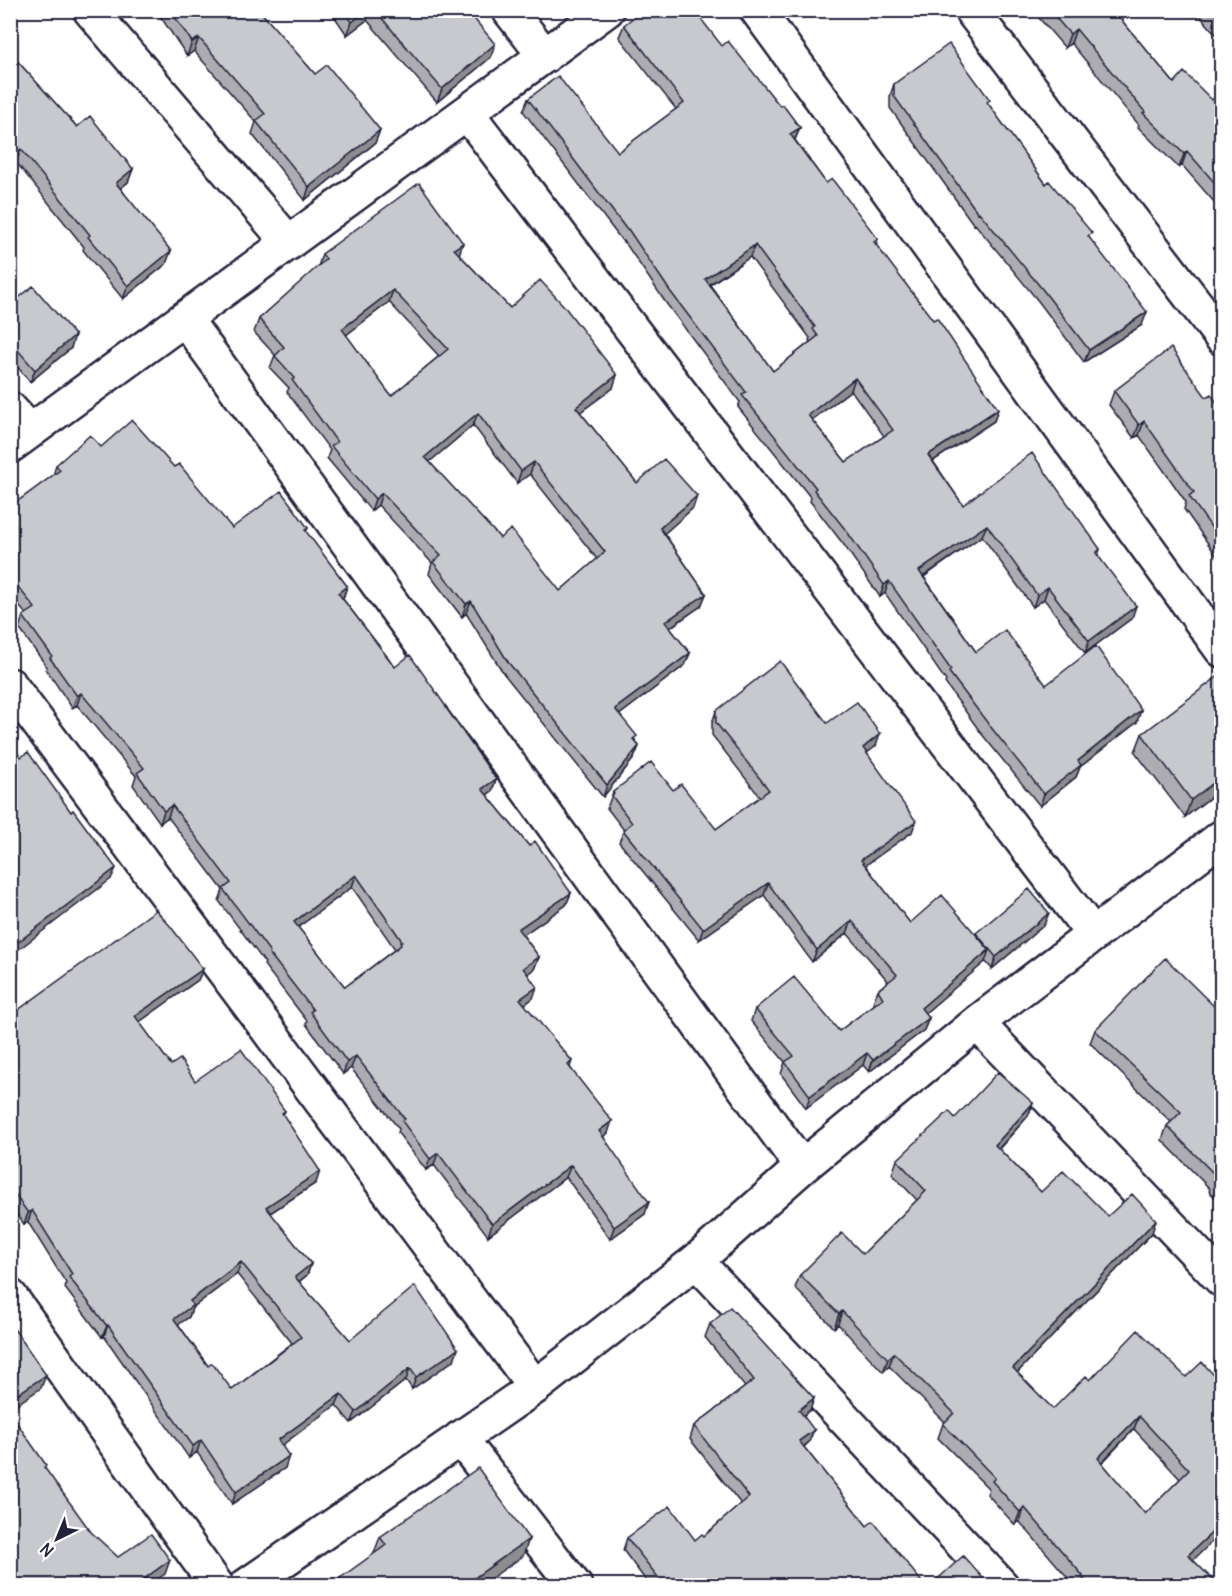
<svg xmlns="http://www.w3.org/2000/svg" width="1232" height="1596" font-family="Delius,sans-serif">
  <rect width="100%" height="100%" fill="#fff"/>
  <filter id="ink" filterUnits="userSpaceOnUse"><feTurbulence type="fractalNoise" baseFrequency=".0167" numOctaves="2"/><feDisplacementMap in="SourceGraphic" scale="12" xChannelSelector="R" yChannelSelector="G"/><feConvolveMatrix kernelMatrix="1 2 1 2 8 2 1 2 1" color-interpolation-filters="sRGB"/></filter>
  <g filter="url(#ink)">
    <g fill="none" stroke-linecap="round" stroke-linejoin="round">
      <defs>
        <path id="minor" d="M90,10l199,233
          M509,10l36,46
          M757,10l465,640
          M971,10l251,328
          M467,113l626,821
          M185,319l617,848
          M10,409l20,22
          M10,446l597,-436
          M10,685l525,702
          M977,1023l245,257
          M696,1261l306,325
          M10,1296l207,290
          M460,1438l115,148
          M246,1586l289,-199 161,-126 106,-94 175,-144 245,-186"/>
      </defs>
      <use href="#minor" stroke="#22223b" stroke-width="38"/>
      <use href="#minor" stroke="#fff" stroke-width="33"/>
    </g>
    <path fill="#acacb2" stroke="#22223b" stroke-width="1.5" fill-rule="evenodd" d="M156,10h112l-5,5 52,59 65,56 -5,13 -70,57 -53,-66 4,-12 -62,-71 -7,5z
      M330,10h137l24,47 -54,45 -70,-82 -20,15z
      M1032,10h81l61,73 38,17 9,-8v118l-39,-45 -3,3 -41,-41 1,-2 -68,-82 -6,5z
      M1202,10h19v30l-21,-24z
      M624,25l98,21 58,60 20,22 -5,12 31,43 52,56 -2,6 122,164 -4,12 -61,40 30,44 137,44 -2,7 34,62 -47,35 -41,-54 -11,8 -51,-71 -58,41 52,75 70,33 91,37 -57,45 -4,10 -36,29 -59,-73 -36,-50 1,-2 -61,-88 -5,4 -36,-52 -34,-44 1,-3 -73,-91 2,-5 -74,-99 -42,-62 -1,1 -100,-131 5,-12 90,53 58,-43 -57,-72zM750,257l60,81 -1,2 1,2 -37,29 -63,-86zM851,390l33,46 -38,26 -34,-42z
      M10,53l67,74 56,42 -5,13 -7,6 45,76 -43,35 -40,-49 1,-3 -68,-85 -6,5z
      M894,84l95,21 57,79 44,55 52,86 -58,37 -45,-60 -64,-78 -1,1 -84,-117v-12z
      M322,254h137l51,54 103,80 -33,24 57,71 56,25 -29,25 42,61 -5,12 -31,22 20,25 -5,12 -66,50 20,31 -5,12 -31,39 -99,-123 -38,-61 -4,4 -33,-43 3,-11 -54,-58 -7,6 -44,-53 3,-8 -43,-58 2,-4 -19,-20 5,-13 -21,-23 5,-13 59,-52zM389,302l50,54 -48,40 -45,-61zM473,425l44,58 13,-9 67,85 -37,32 -60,-53 -71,-76z
      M10,305l61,43 -41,34 -20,-24z
      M1114,391l92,6 15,12v153l-37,-53 2,-7 -47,-67 -5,3 -25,-33z
      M101,447l73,20 58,61h76l-2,4 41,54 -4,13 52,68 52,41 -1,1 50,70 -4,12 -5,4 42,51 42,47 -5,12 -43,30 16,22 -5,12 -6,4 5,25 -9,7 48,56 -2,6 38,66 -5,3 42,78 -35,25 -44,-62 -78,59 -54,-71 -8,5 -28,-37 1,-4 -48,-61 -8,6 -37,-50 1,-3 -43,-56 1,-2 -46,-62 4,-11 -55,-73 -8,6 -27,-38 3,-9 -59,-71 -5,3 -26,-39 1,-2 -28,-39 4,-12 3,-2 -16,-19v-88l43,-31 3,-11zM352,887l43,62 -50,38 -47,-60z
      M716,711l111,12 49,23 -9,7 45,79 -47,33 45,58 66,11v-1l68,-8 -52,44 -7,-8 -60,52 4,5 -5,12 -55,42 -6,-7 -57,43 -25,-34 4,-12 -34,-41 4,-12 84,22 36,-27 -2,-2 5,-12 10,-9 -41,-48 -35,29 -48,-67 -65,45 -80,-98 5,-12 -17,-22 6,-16 60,-2 43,39 44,-32 -48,-62v-12z
      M1142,734l79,55 -36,28 -50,-65z
      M203,969l-5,11 -59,42 32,43 24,16 90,30 -2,4 33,68 -46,30 41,51 -4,11 -8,7 51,58 104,20 -42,29 -6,-9 -55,43 -15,-18 -54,40 3,23 -53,36 -35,-52 -8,6 -85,-122 -2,1 -37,-49 1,-5 -38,-61 -4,2 -14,-18v-190zM237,1274l55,69 -60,47 -24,-24 -30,-42 11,-7 3,-9z
      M1221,1013v191l-12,-13 1,-2 -48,-49 5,-14 4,-4 -81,-79 5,-13z
      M1033,1103l-5,13 -29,33 42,43 111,41 -135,140 36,36 37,-29 96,-3 7,183 25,26h-143l-56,-65 -4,4 -28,-31 2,-5 -51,-51 5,-14 2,-2 -56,-56 -6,6 -45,-48 -4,4 -39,-40 5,-13 63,-21 54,-54 -25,-26 5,-14 58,-42zM1134,1429l46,50 -35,35 -43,-51z
      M710,1324l104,74 -4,12 -7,6 6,26 -5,5 63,79 58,60h-275l-27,-36 4,-12 68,2 9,-4 37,-32 -51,-65 4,-13 51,-39 -40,-50z
      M380,1537l143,19 -149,-3z"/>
    <path fill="#8c8c91" stroke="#22223b" stroke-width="1.5" d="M259,10h9l-14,13z
      M367,10h4l-4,10 -20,15 5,-13z
      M1076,29l-5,14 -6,5 5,-14z
      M199,38l-5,13 -7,5 5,-14z
      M495,44l-4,13 -54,45 5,-13z
      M800,128l-5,11 -9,7 4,-12z
      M380,130l-5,13 -70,57 4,-13z
      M21,149l-5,13 -6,5 5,-13z
      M1187,151l-5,14 -3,3 5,-14z
      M133,169l-5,13 -17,14 5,-13z
      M463,243l-4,12 -5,-6z
      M755,245l-5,12 -49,33 4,-11z
      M171,251l-5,13 -43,35 5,-13z
      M393,290l-4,12 -52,40 5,-13z
      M1147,312l-5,13 -58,37 5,-12z
      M75,335l-4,13 -41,34 5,-12z
      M617,375l-4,13 -42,31 5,-12z
      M855,378l-4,12 -47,36 4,-11z
      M998,409l-4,12 -70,46 4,-12z
      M478,413l-5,12 -53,45 5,-13z
      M1144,421l-5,14 -5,3 5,-13z
      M534,462l-4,12 -13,9 4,-12z
      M382,493l-4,12 -7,6 4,-12z
      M697,496l-4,12 -37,33 4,-13z
      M987,525l-5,11 -67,46 4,-11z
      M889,581l-4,12 -5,4 4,-12z
      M347,586l-4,12 -9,7 4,-12z
      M1048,587l-4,12 -11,8 4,-12z
      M706,594l-5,12 -41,28 5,-12z
      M471,601l-5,12 -4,4 4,-13z
      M1136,606l-4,12 -47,35 4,-12z
      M690,653l-5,12 -75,57 5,-13z
      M81,693l-4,12 -5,3 5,-12z
      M1141,710l-4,12 -57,45 -4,10 -36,29 4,-12 34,-33z
      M880,734l-4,12 -18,13 5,-11z
      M639,746l-5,12 -31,39 4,-12z
      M1221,777v12l-36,28 6,-17z
      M496,779l-4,12 -14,10 4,-12z
      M172,805l-4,12 -8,6 4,-12z
      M916,821l-4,11 -56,40 5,-12z
      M116,868l-5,11 -101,77v-8z
      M356,875l-4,12 -63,47 5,-12z
      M768,883l-4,12 -65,45 4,-11z
      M571,893l-5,12 -52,36 4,-12z
      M1049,913l-5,12 -52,44 4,-12z
      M852,921l-5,12 -35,29 5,-12z
      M989,950l-4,12 -68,58 4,-12z
      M539,957l-5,12 -15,11 4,-12z
      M203,969l-5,11 -67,48 4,-12z
      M537,987l-4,11 -17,13 4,-12z
      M929,1018l-5,12 -55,42 4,-12z
      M867,1053l-4,12 -57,43 4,-12z
      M356,1056l-5,12 -8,6 4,-12z
      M1033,1103l-5,13 -38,42 5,-13z
      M612,1121l-4,12 -13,10 4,-12z
      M438,1153l-4,12 -8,5 4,-11z
      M571,1165l-5,12 -78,59 4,-12z
      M320,1171l-4,12 -55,36 5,-12z
      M649,1202l-4,12 -35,25 4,-12z
      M32,1210l-4,12 -4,2 4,-11z
      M1156,1220l-4,13 -144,149 5,-14z
      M241,1262l-4,12 -45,34 -3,9 -19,13 4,-11 16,-18z
      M311,1264l-4,11 -16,13 4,-11z
      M842,1311l-4,13 -4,4 5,-14z
      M108,1325l-4,11 -2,1 5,-11z
      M458,1349l-4,11 -42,29 4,-12z
      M894,1353l-5,13 -6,6 5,-13z
      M410,1368l-4,12 -55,43 5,-11z
      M46,1375l-5,13 -31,21v-10z
      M341,1394l-5,11 -62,46 4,-11z
      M814,1398l-4,12 -16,13 5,-13z
      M1139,1416l-5,13 -41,42 5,-13z
      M814,1430l-5,12 -14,12 4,-13z
      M201,1440l-4,12 -8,6 4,-12z
      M289,1456l-4,12 -53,36 4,-12z
      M1024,1507l-5,14 -4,4 5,-13z
      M1221,1524v9l-37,36 4,-14z
      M529,1539l-6,17 -43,30h-17z
      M170,1560l-5,14 -17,12h-14z"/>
    <path fill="#c8c8cf" stroke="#22223b" stroke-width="1.5" fill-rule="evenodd" d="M170,10h89l56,64 12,-9 53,65 -71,57 -53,-66 9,-7 -66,-76 -7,4z
      M344,10h23l-15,12z
      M375,10h92l28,34 -53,45z
      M642,10h52l28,36 6,-5 52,65 3,-1 17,23 -10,6 36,49 6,-4 46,60 -4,3 59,78 4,-2 61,91 -70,46 35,50 69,-52 68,96 -4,4 40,53 -47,35 -41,-54 -11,8 -50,-70 -68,46 57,81 29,-22 41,55 50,-39 45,64 -63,51 3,4 -37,29 -58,-73 -37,-49 2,-2 -62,-89 -5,4 -36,-52 -34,-43 2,-2 -74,-93 4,-3 -76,-101 -42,-62 -1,1 -99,-131 30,-23 60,76 66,-49 -60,-78zM755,245l60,82 -2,2 5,7 -45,35 -68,-92zM855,378l38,52 -47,32 -38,-47z
      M1049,10h64l61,73 10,-11 28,28 9,-8v98l-34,-39 -3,3 -41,-41 2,-1 -69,-83 -6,5z
      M1212,10h9v11z
      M949,44l41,56 -3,2 59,82 3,-3 43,52 -4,3 59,76 -58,38 -46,-60 -64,-78 -1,1 -84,-117v-12z
      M10,53l67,74 13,-11 43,53 -17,14 55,68 -43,35 -40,-49 2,-2 -69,-86 -6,5 -2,-2 -3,2z
      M419,183l44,60 -9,6 56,59 30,-28 24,26 53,69 -41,32 61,76 27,-24 33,37 -37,32 46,66 -41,28 25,31 -75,56 22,27 -4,3 6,7 -32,39 -99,-123 -37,-61 -5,3 -33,-42 8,-6 -59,-63 -7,6 -44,-53 6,-4 -45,-62 3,-2 -20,-22 9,-9 -25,-28 67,-60 -4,-5zM393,290l55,59 -57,47 -49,-67zM478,413l43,58 13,-9 71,90 -45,39 -49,-62 -11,9 -75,-81z
      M33,286l42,49 -40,35 -25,-29v-36z
      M1171,348l35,49 5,-3 10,15v132l-32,-45 5,-4 -50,-71 -5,4 -25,-34z
      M132,420l42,47 5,-3 53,64 49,-37 27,37 -3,2 42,56 -9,7 57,74 15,-12 37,53h-1l50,71 -14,10 47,57 6,-5 36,52 -53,36 21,28 -16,11 14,19 -17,12 52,62 -4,4 44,56 -13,10 50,71 -35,25 -43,-62 -79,59 -54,-71 -8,6 -28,-38 3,-2 -49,-63 -9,6 -37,-50 3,-2 -44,-57 1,-1 -47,-63 8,-6 -59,-78 -8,6 -27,-38 7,-5 -63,-75 -4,3 -27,-38 2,-2 -29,-40 12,-8 -25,-31v-70l50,-37 -4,-5 34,-30 11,12zM356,875l46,66 -2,2 1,2 -56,42 -51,-65z
      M780,661l47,62 30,-21 23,32 -17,14 53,73 -55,39 49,63 32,-28 47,55 -68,58 8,10 -56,42 -6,-7 -57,43 -25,-34 9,-6 -39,-47 39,-32 45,54 44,-33 -5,-8 19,-15 -45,-54 -35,29 -49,-67 -65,46 -80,-99 9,-7 -20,-27 2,-2 -1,-2 38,-30 22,28 8,-6 35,45 53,-39 -53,-67v-12z
      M1220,675l1,2v100l-30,23 -49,-66z
      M10,744l11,13 7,-5 43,60 2,-2 43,58 -106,80z
      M1029,889l20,24 -53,44 -20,-24z
      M156,910l15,17 32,42 -68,47 36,49 9,-6 15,22 46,-32 44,62 -3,2 38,58 -54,36 45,57 -16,13 55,63 65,-54 43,63 -42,28 -6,-9 -54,44 -15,-18 -63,46 11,16 -53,36 -35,-52 -8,6 -85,-121 -1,1 -38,-49 3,-3 -40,-64 -4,3 -18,-25v-172zM241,1262l60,75 -69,53 -20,-27 -4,3 -34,-47 19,-14 -3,-4z
      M1165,958l56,55v172l-7,-7 2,-2 -49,-50 14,-14 -86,-82z
      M998,1072l35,31 -38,42 46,47 22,-21 45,45 24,-22 24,26 -143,148 40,41 33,-33 4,4 48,-50 48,47 16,-15 19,21v141l-33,31 31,31h-129l-8,-9 1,-1 -59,-69 -4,5 -28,-31 3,-3 -52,-54 11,-11 -60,-60 -6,6 -46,-48 -3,3 -39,-39 42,-42 21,21 63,-63 -29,-31 52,-49 6,7zM1139,1416l50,54 -44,44 -47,-56z
      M730,1307l84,91 -15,12 15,20 -15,11 68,85 6,-5 52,65h-260l-38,-48 43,-32 25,34 7,-6 2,2 45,-39 -55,-71 60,-46 -44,-56z
      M15,1330l31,45 -36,24v-66z
      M10,1413l36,52 -2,2 47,65 27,25 33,-23 19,26 -36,26h-124z
      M478,1468l51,71 -66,47h-134l57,-41 -6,-8z
      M963,1556l27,30h-60z"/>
  </g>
  <rect width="1232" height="1596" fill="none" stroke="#fff" stroke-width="36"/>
  <rect x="18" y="18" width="1196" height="1560" fill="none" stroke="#22223b" stroke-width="2" filter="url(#ink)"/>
  <g transform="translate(57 1539) rotate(223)" stroke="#ffffff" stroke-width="4.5" paint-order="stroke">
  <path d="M0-4.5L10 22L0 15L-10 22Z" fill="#22223b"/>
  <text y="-9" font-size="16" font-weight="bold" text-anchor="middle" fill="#22223b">N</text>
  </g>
</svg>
